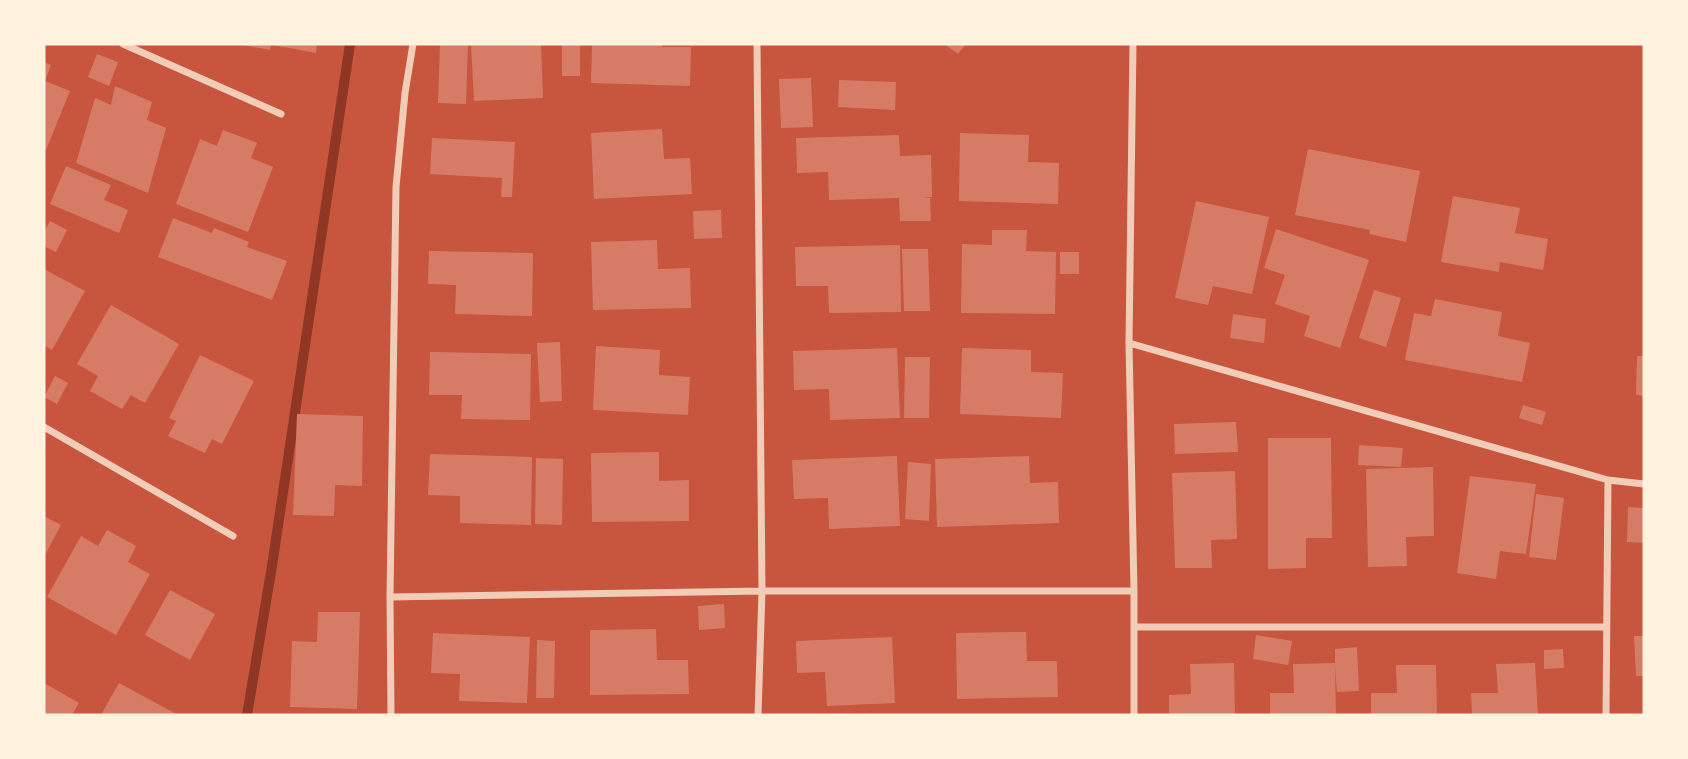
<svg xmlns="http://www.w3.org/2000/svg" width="1688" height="759" font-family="'Golos Text',sans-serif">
  <rect width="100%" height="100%" fill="#c8553d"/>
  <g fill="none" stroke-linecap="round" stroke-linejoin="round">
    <path stroke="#8f3625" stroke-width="10" d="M247,715l25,-149 78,-522"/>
  </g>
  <path fill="#d67c66" d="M243,44h28l-1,6 -27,-5z
    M273,44h44l-1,9 -43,-8z
    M440,44h28l-2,60 -28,-1z
    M471,44h70l2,54 -69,3z
    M562,44h18v32h-18z
    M592,44h70v3h29l-1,39 -99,-3z
    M944,44h22l-8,10z
    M97,54l21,8 -9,24 -21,-9z
    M44,62l7,3 -6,16 25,10 -24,59h-2z
    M811,78l2,49 -32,1 -2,-49z
    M839,80l57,2 -1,28 -57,-3z
    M115,86l37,16 -5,18 19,8 -18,65 -72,-30 19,-65 16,7z
    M662,129l2,30 26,-1 2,36 -98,5 -3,-66z
    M223,130l34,13 -6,15 22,9 -25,65 -72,-28 24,-65 17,7z
    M960,133l69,2 -1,27 31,1 -1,41 -99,-3z
    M899,135l1,21 31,-1 1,42h-9l7,1 1,23h-31l-1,-23 -70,2 -1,-28 -31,1 -1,-35z
    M432,138l83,4 -3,55h-11l1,-19 -72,-4z
    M1308,149l112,22 -14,71 -37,-8 1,-4 -75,-15z
    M66,166l45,19 -7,15 24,10 -9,23 -69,-29z
    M1453,196l67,12 -5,25 33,6 -5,31 -43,-8 -1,10 -58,-10z
    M1196,201l73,16 -17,77 -39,-8 -5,19 -33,-7z
    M721,210l1,28 -28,1 -1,-28z
    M173,218l39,15 2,-5 35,14 -2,5 40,14 -15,39 -114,-43z
    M50,221l17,9 -11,22 -12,-6v-14z
    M1276,229l93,31 -29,88 -36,-12 6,-20 -35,-12 10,-29 -21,-7z
    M992,230h35l-1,21 30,1 -1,62 -94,-1 1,-69 30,1z
    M657,240l1,29 32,-1 1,40 -98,2 -2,-68z
    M900,245l1,67 -72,1 -1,-27h-32l-1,-39z
    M902,249h26l2,62h-26z
    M429,251l104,2 -1,63 -77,-2 1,-29 -28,-1z
    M1060,252h19v22h-19z
    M44,269l41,22 -33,59 -8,-5z
    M1374,290l27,8 -15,49 -27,-9z
    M1435,299l67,13 -4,24 32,7 -8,39 -117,-22 9,-47 17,3z
    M111,305l68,39 -34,59 -14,-8 -9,14 -32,-18 8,-15 -21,-12z
    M1233,314l33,5 -2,24 -34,-5z
    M560,342l2,59 -22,1 -3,-59z
    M596,346l64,4 -1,25 31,2 -2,38 -95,-5z
    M897,348l3,70 -70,2 -1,-31 -35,1 -1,-39z
    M962,348l69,2v22l32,1 -2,45 -101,-4z
    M430,352l101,2 -1,66 -69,-1 1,-24h-33z
    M200,355l54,26 -32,63 -10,-5 -7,14 -37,-17 8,-15 -7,-3z
    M1637,356h7v40l-8,-1z
    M905,357h25l-1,61h-25z
    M55,376l13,7 -11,21 -13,-7z
    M1523,405l23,7 -4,13 -23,-7z
    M297,414l66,2 -1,70 -27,-1 -1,31 -41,-1z
    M1236,422l2,30 -63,2 -1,-30z
    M1268,438h63l1,100h-26v30l-38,1z
    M1359,445l44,3 -2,19 -43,-2z
    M659,452v29l30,-1v41l-97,1 -1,-69z
    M430,454l102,3 -1,68 -71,-2v-27l-32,-1z
    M897,456l3,70 -71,3 -1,-31 -34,1 -2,-39z
    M1029,456l1,27 28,-1 1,41 -122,4 -2,-68z
    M536,458l27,1 -1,66 -27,-1z
    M908,462l23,2 -2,57 -24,-2z
    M1433,467l1,69 -28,1 1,29 -39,1 -2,-98z
    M1235,471l2,68 -26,1 1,28h-37l-3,-95z
    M1470,476l66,8 -10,70 -26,-3 -4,28 -39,-6z
    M1536,494l28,4 -8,62 -27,-3z
    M1628,507l16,1v35l-17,-1z
    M44,516l17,9 -17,32z
    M107,530l29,16 -8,16 22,12 -34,61 -69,-38 34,-61 17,10z
    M170,590l45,24 -25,46 -45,-25z
    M724,604l1,24 -26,2 -1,-24z
    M318,612h42l-3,97 -67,-2 2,-66 25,1z
    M656,629l1,31h31l1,34 -99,1v-65z
    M1026,632l1,29h30l1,36 -101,2 -1,-66z
    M433,633l97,4 -3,66 -68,-2 1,-27 -29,-1z
    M1256,635l36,6 -4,24 -35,-6z
    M1634,636h10v40h-8z
    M892,637l3,66 -68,3 -2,-34 -28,1 -1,-32z
    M537,640l18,1 -1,57h-18z
    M1357,647l2,44 -22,1 -2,-26 1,49h-66v-22h24l-1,-29 42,-1v-14z
    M1563,649l1,19 -20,1v-19z
    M1234,663l1,52h-66v-20l22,-1 -1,-30z
    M1535,663l3,52h-66l-1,-22h27l-2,-29z
    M1396,665h40l1,50h-66v-22h26z
    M44,683l35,20 -7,12h-28z
    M119,683l59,32h-72l-4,-2z"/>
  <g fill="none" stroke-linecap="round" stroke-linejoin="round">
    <path stroke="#f1ccb7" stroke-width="7" d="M123,44l158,70
      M757,44l5,547 -4,124
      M1133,44l-4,299 5,248v124
      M1129,343l479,137 36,4
      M44,427l189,109
      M390,597l6,-410 9,-94 8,-49
      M1134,627h472
      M391,715l-1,-118 372,-6h372
      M1606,715l2,-235"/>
  </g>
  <rect width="1688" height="759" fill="none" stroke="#fff3e0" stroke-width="91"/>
</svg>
